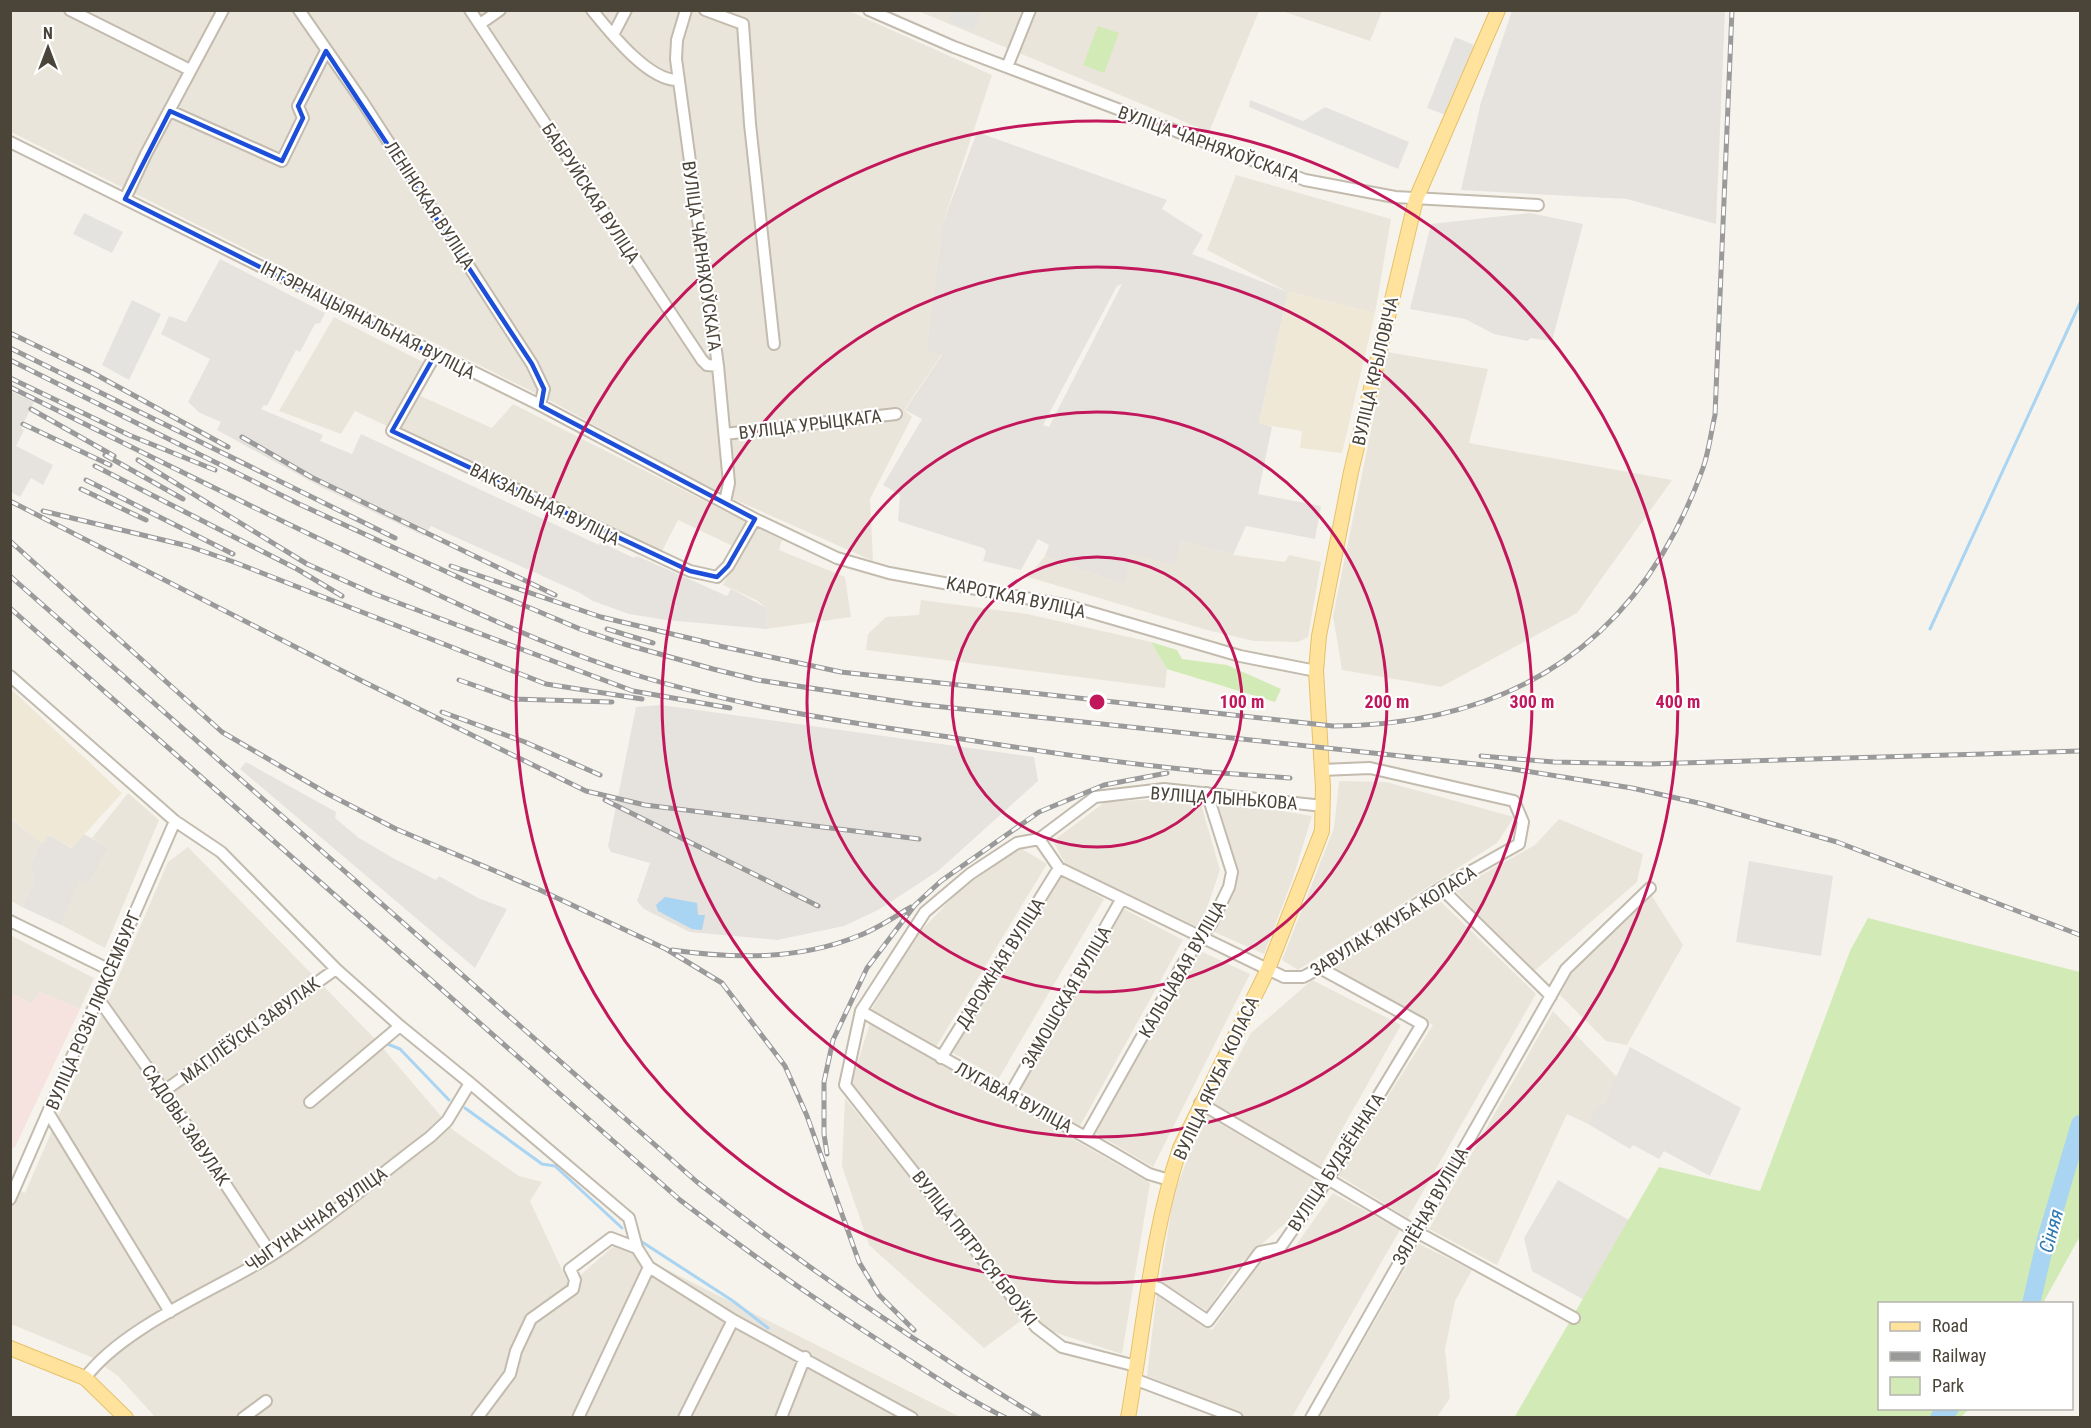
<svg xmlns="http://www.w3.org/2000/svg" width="2091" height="1428" font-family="'Roboto Condensed',sans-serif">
  <rect width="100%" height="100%" fill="#f6f3ec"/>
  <path fill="#eae5da" d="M10,11h839l143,64 -49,148 -17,127 16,4 -38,56 8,7 -42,82 3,62 -162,-72 -162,-89 -538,-268z
    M918,11h341l-50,121z
    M1282,11h100l-12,30z
    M1236,175l155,44 -16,94 -87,-21 -81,-42z
    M334,317l89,45 -16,28 85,38 21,-24 269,136 -3,10 66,27 6,40 -85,12 1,-21 -11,-8 -33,-15 18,-35 -63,-30 -18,35 -305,-144 -14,23 -62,-23z
    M1387,352l101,17 -19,74 203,37 -95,133 -136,74 -99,-17 -9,-54z
    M1181,540l52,15 52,7 4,-7 32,7 -13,75 -10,5 -44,-1 -47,-11 -179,-53 17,-21 80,29 7,-31z
    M921,600l106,14 124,28 16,27 -2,19 -299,-38 2,-16 18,-17 33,-2z
    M1339,781l47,1 128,35 -17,26 -199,127 -16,-10 52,-132z
    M128,793l31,27 -54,128 -44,-23 18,-45 9,5 21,-37 -17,-10z
    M1199,797l21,73 -20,58 -134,-63 -13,-24 52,-39z
    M1217,800l95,16 -19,62 -29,76 -50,-22 24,-56z
    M10,818l31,24 -11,23 5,16 -13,26 -11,-6z
    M1559,819l84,35 -6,28 -105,91 -77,-83 80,-45z
    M188,847l187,192 78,91 66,46 23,6 -12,19 39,84 47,-41 344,173h-805l-37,-41 -27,-19 -80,-33 -1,-138 15,7 143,-331z
    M1019,847l28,17 -111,183 -64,-38 40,-69 48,-50z
    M1059,874l45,25 -105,179 -48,-26z
    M1652,896l31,49 -56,100 -21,-4 -46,-46 11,-24z
    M1438,899l98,95 -128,224 -70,-43 95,-150 -103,-56z
    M1124,909l59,31 -103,186 -60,-37z
    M10,935l84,43 -14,31 -40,-17 -8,12 -21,-11z
    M1198,950l52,24 -97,193 -58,-34z
    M1312,980l89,45 -81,143 -107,-64 38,-71z
    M1553,1011l64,66 -14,27 -8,3 -7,17 -21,-10 -70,151 -68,-36z
    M870,1023l280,160 -28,171 -78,-25 -193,-245z
    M845,1098l178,221 -39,29 -115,-103 -27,-79z
    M1205,1115l111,65 -18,32 -62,55 -29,44 -47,-30 14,-88z
    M1333,1193l67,37 -108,187h-45l-100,-41 10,-84 55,38 48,-67 34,-15z
    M1419,1244l53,26 -17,31 -10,48 5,49 -13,19h-117z"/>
  <path fill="#e6e2dd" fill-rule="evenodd" d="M1512,11h213l-9,213 -89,-25 -166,-9 20,-88z
    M977,132l190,68 -5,9 41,26 -11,19 96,38 -29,131 13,4 -14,67 63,12 -6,33 -69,-13 -13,29 -52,-15 -6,24 -43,-10 -7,31 -80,-29 4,-11 -11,-6 -17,31 -38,-9 3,-10 -3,-3 -85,-27 2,-26 -17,-10 39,-66 -17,-9 37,-55 -16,-5 17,-127zM1122,284l-73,143 -6,-2 74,-139z
    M1530,213l53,11 -31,117 -21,-3 -4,3 -33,-7 -29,-15 -55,-10 21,-85z
    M220,259l105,54 -5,10 -5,1 -15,28 -4,-2 -29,56 -3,-1 -3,4 62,26 -3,6 32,13 9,-20 238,111 1,-3 34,16 3,-2 90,40 4,-7 36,19 -1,21 -100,-9 -37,-6 -36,-13 -13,-8 -149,-67 -7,10 -103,-49 -104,-57 4,-8 -21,-9 -12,-11 22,-43 -49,-25 8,-18 17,6z
    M10,391l24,11 -13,26 3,2 -8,16 37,19 -10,20 -12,-7 -11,19 -9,-5z
    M661,705l373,52 4,24 -100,90 -60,39 -34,16 -67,14 -87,-8 -46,-23 -7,-8 13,-38 -39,-11 -3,-6 28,-139z
    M246,762l90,50 -1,6 24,20 34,20 43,22 3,-4 39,22 29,11 -32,59 -235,-199z
    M84,834l25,14 -21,37 -9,-4 -18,44 -39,-18 13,-26 -5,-16 11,-23 2,1 6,-8 22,13z
    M1749,861l84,15 -12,80 -85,-14z
    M1630,1047l111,61 -31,68 -46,-25 -5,8 -26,-14 -3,4 -42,-25 7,-17 9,-4z
    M1558,1180l80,45 -43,81 -63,-35 -8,-33z"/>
  <path fill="#efe8d6" d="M1288,292l87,21 -33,140 -42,-5 2,-17 -43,-7z
    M11,689l111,104 -50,55 -23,-13 -6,9 -32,-26z"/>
  <path fill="#f6e3e0" d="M40,992l40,17 -65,138 -4,2v-156l21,11z"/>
  <path fill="#d2eab5" d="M1098,26l21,7 -15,40 -21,-8z
    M1151,642l26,8 5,9 45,6 54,24 -6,13 -108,-33z
    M1868,918l212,54v264l-37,67 -163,1v104l89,1 -8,8 -447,1 145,-251 101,24 90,-240z"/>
  <path fill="#e5e3e0" d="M952,11v-1l30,1 -9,21 -25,-11z
    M1455,37l19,8 -28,70 -19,-7z
    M1250,100l53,21 22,-14 84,35 -11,27 -149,-62z
    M84,213l39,19 -11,21 -39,-19z
    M132,300l29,14 -32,66 -27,-15z"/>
  <path fill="#a9d4f2" d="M665,897l32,6 1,12h7l-3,15 -10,-1 -34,-18 -2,-6z"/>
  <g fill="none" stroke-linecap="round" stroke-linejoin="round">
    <path stroke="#a9d4f2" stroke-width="3" d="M1930,629l150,-326
      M385,1043l15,6 49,51
      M465,1108l77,56 13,2 67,62
      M639,1240l94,61 35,27"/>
    <path stroke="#a9d4f2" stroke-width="18" d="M2031,1304l15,-65 34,-115
      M1939,1418l11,-10"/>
    <defs>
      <path id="minor" d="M70,10l120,60
        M299,10l63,91 170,263 12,25 -4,16
        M470,10l232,350 5,5 11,1
        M592,10c18,22 57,72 87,70
        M686,10l-9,30 -1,19 42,307 11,117 -4,19
        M705,10l38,14 7,100 24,220
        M869,10l85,37 351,133 90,17 143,8
        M480,24l20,-14
        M613,35l13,-25
        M1007,67l23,-57
        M170,111l112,50 21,-43 -5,-12 28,-55
        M10,142l530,263 215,114 82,39 52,15 180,33 171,50 76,15
        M125,199l21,-45 77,-144
        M435,355l-43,76 298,140 27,6 11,-11 27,-47
        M725,434l171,-20
        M10,676l165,145 46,31 115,117 64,57 70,57 159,135 8,30 12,19 84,53 179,98
        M1039,839l20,29 225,109h19l17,-9 121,-80 78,-44 4,-22 -9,-21 -144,-33 -49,2
        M1441,888l110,108
        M10,921l100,49
        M97,997l67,94 108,164
        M861,1011c95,56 193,106 288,163l20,6
        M941,1058l118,-190
        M164,1091l172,-122
        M1011,1093l110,-193
        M310,1102l90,-76
        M1200,1103l215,128 159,87
        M49,1114l121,198
        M1086,1136l98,-174 27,-38 18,-37 3,-15 -25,-79
        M10,1199l165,-378
        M1149,1285l10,3 49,33 52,-69 20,-4 48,-69 94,-155 -102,-56
        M1136,1366l-74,-19 -26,-20 -191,-242 16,-74 64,-99 45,-38 47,-31 22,-4 56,-42 69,-8 159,17
        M85,1378c39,-52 131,-88 187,-123 55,-35 106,-79 158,-118l17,-16 23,-38
        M1134,1379l103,39
        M243,1418l23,-17
        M477,1418l33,-44 6,-23 15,-32 42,-30 2,-9 -5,-11 41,-31 26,10
        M578,1418l71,-151
        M684,1418l49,-98
        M781,1418l24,-61
        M1311,1418l255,-449 84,-81"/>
      <path id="major" d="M10,1348l75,30 41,40
        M1128,1418c16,-90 23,-183 52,-270l88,-179 54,-138 1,-43 -7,-117 3,-35 32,-164 65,-273 82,-189"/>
    </defs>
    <use href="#minor" stroke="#c2bbae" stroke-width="14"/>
    <use href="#major" stroke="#e6c16a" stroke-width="16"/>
    <use href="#minor" stroke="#fff" stroke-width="10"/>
    <use href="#major" stroke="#ffe39c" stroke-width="14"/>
    <defs>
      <path id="rail" d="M10,333l83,40 135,74
        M10,348l385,190
        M10,360l289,144 172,79 109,46 44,15 89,25 45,11 157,24 579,62 138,22 71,16 134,38 243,93
        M10,378l119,57 86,35
        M10,387c124,61 246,123 371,181 77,36 153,73 233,100 109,36 222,53 335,69 84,13 168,26 252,34
        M31,409l83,47
        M23,424l87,41
        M242,437l69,40 244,118
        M105,455l78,44
        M138,460l169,104 65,29 261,98 97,17
        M95,466l202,103 45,27
        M86,480l147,74
        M81,489l65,31
        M10,501l350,179 226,111 59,14 274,34
        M43,511l145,35 46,16 312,122 96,15
        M10,541l212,191 106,62 68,35 144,61 126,59 56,34 63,83 22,50 52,146 20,33 35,35
        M451,566l150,51 117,28
        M10,576l687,606c109,86 225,165 343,236
        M10,608l670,592c67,52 137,101 209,147 39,25 76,51 117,71
        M607,629l46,14
        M710,644l131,28 492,54c182,-1 308,-86 370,-258 6,-17 8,-36 12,-53l17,-405
        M459,680l54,19 99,3
        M442,712l83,30 75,33
        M1481,756l73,6 95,2 431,-13
        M1194,771l96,7
        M605,800l213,106
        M672,950c63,9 127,10 186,-14 19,-7 36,-19 53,-29
        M827,1154l-3,-20v-52l9,-42 34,-72 48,-63 26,-24 98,-69 65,-27 63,-12"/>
    </defs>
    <use href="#rail" stroke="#9a9a9a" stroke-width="5"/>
    <use href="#rail" stroke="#fff" stroke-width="3" stroke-dasharray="9" stroke-linecap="butt"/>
  </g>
  <path fill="none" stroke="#1d4ed8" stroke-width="4.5" stroke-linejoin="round" d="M326,51l206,313 12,25 -3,17 214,113 -27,47 -11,11 -27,-6 -298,-140 43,-76 -310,-156 45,-88 112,50 21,-43 -5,-12z"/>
  <g fill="none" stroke="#c2185b" stroke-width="3">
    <circle cx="1097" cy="702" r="145"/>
    <circle cx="1097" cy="702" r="290"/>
    <circle cx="1097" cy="702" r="435"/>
    <circle cx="1097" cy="702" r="581"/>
  </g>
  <g text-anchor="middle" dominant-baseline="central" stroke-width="4.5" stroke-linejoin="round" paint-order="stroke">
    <g font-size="18" fill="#4b4439" stroke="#fff">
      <text transform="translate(1209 144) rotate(20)">ВУЛІЦА ЧАРНЯХОЎСКАГА</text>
      <text transform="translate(591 193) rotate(57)">БАБРУЙСКАЯ ВУЛІЦА</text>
      <text transform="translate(430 205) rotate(57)">ЛЕНІНСКАЯ ВУЛІЦА</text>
      <text transform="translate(702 256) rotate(82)">ВУЛІЦА ЧАРНЯХОЎСКАГА</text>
      <text transform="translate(368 320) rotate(27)">ІНТЭРНАЦЫЯНАЛЬНАЯ ВУЛІЦА</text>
      <text transform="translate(1375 371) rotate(-77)">ВУЛІЦА КРЫЛОВІЧА</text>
      <text transform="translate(810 424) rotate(-7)">ВУЛІЦА УРЫЦКАГА</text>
      <text transform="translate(545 504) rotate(26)">ВАКЗАЛЬНАЯ ВУЛІЦА</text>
      <text transform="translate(1016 597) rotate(12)">КАРОТКАЯ ВУЛІЦА</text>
      <text transform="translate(1224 798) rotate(4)">ВУЛІЦА ЛЫНЬКОВА</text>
      <text transform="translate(1393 921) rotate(-32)">ЗАВУЛАК ЯКУБА КОЛАСА</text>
      <text transform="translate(1000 963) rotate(-58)">ДАРОЖНАЯ ВУЛІЦА</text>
      <text transform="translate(1182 969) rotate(-60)">КАЛЬЦАВАЯ ВУЛІЦА</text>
      <text transform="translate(1066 997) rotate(-60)">ЗАМОШСКАЯ ВУЛІЦА</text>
      <text transform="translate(93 1010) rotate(-67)">ВУЛІЦА РОЗЫ ЛЮКСЕМБУРГ</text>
      <text transform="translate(250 1030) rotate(-36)">МАГІЛЁЎСКІ ЗАВУЛАК</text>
      <text transform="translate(1216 1078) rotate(-65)">ВУЛІЦА ЯКУБА КОЛАСА</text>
      <text transform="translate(1014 1097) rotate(28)">ЛУГАВАЯ ВУЛІЦА</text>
      <text transform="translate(186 1125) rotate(56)">САДОВЫ ЗАВУЛАК</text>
      <text transform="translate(1336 1162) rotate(-57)">ВУЛІЦА БУДЗЁННАГА</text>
      <text transform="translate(1430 1206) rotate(-60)">ЗЯЛЁНАЯ ВУЛІЦА</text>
      <text transform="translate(316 1219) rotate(-35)">ЧЫГУНАЧНАЯ ВУЛІЦА</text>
      <text transform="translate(975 1248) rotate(52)">ВУЛІЦА ПЯТРУСЯ БРОЎКІ</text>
    </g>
    <g font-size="20" font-style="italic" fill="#2e7ab2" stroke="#fff">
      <text transform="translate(2051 1231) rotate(-75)">Сіняя</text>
    </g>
  </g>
  <circle cx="1097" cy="702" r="9" fill="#c2185b" stroke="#fff" stroke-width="3"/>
  <g font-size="18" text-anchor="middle" font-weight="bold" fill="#c2185b" stroke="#fff" stroke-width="4.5" stroke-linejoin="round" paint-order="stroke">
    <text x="1242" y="708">100 m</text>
    <text x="1387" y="708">200 m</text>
    <text x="1532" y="708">300 m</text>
    <text x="1678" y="708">400 m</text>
  </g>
  <rect width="2091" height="1428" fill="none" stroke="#4b4439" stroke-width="24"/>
  <rect x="1878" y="1302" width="195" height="108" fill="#ffffff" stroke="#b7b4b0" stroke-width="1.5"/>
  <rect x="1890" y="1322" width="30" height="9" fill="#ffe39c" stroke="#b7b4b0" stroke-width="1.5"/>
  <text x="1932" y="1332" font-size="18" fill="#4b4439">Road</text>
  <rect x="1890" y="1352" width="30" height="9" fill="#9a9a9a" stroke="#b7b4b0" stroke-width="1.5"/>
  <text x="1932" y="1362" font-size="18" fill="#4b4439">Railway</text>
  <rect x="1890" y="1377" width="30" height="18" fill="#d2eab5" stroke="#b7b4b0" stroke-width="1.5"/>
  <text x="1932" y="1392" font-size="18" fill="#4b4439">Park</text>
  <g transform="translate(48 48)" stroke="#ffffff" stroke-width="4.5" paint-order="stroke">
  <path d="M0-4.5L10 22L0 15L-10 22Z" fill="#4b4439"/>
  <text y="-9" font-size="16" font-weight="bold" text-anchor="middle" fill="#4b4439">N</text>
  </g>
</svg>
